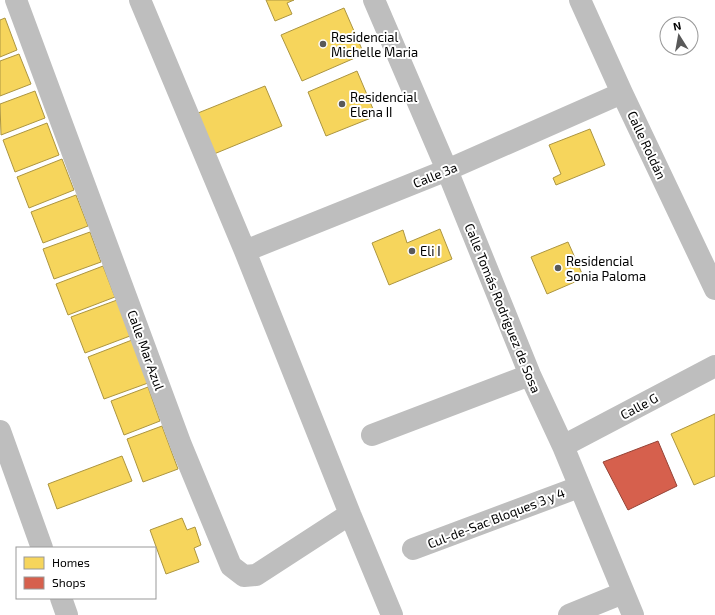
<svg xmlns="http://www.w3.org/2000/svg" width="715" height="615" font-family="'Exo 2',sans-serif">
  <rect width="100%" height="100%" fill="#fff"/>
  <path fill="#f6d55c" stroke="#ac9540" d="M266,0h28l-7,3 5,11 -17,7z
    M344,8l20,46 -62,27 -21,-46z
    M5,18l12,32 -17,7v-37z
    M19,54l12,30 -31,12v-35z
    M357,71l19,45 -50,20 -18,-44z
    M265,86l17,40 -68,28 -16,-41z
    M35,91l10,27 -44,17 -1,-31z
    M47,123l12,32 -44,17 -12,-32z
    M590,129l15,36 -49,20 -3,-7 8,-4 -12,-29z
    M62,159l12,31 -45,18 -12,-31z
    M76,195l12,31 -45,17 -12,-31z
    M440,229l12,30 -63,26 -17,-42 31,-13 4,13z
    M90,232l11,30 -47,17 -11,-30z
    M568,242l16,36 -37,16 -16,-37z
    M103,266l12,31 -47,18 -12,-31z
    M117,300l13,36 -45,17 -14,-36z
    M132,340l16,43 -44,16 -16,-42z
    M148,387l12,34 -36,14 -13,-34z
    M715,414v62l-21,9 -23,-51z
    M162,426l16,43 -35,13 -16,-43z
    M122,456l10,25 -75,28 -9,-25z
    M182,518l5,12 8,-3 6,18 -7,3 5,14 -33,12 -16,-44z"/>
  <path fill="#d6604d" stroke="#964336" d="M658,441l19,45 -49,24 -25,-48z"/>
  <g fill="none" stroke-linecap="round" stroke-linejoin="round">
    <path stroke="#bebebe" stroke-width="22" d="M16,0l165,445 50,121 13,10 12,-1 94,-61
      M140,0l105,251 105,263 42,101
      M374,0l73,170 83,205 33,71 70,169
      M580,0l42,93 93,196
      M245,251l202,-81 175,-77
      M0,431l42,117
      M372,435l158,-60
      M563,446l152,-80
      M413,549l166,-62
      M61,598l6,17
      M569,615l54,-22"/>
  </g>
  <g fill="#595959" stroke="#fff" stroke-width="1.5">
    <circle cx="323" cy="44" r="4"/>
    <circle cx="342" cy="104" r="4"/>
    <circle cx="412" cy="251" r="4"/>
    <circle cx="558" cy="268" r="4"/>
  </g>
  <g text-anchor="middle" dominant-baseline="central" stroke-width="4" stroke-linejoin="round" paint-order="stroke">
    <g font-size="13" fill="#000" stroke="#fff" text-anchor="start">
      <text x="331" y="37">Residencial<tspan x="331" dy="15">Michelle Maria</tspan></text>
      <text x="350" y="97">Residencial<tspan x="350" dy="15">Elena II</tspan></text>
      <text x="420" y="251">Eli I</text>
      <text x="566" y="261">Residencial<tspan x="566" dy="15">Sonia Paloma</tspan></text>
    </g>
    <g font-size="13" fill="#000" stroke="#fff">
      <text transform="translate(647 145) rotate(65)">Calle Roldán</text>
      <text transform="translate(435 175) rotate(-22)">Calle 3a</text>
      <text transform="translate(503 308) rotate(68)">Calle Tomás Rodríguez de Sosa</text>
      <text transform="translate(146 350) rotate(70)">Calle Mar Azul</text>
      <text transform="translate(639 406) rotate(-28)">Calle G</text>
      <text transform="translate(496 518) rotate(-21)">Cul-de-Sac Bloques 3 y 4</text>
    </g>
  </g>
  <rect x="16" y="547" width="140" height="52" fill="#ffffff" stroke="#999999"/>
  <rect x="24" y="557" width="20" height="12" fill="#f6d55c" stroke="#999999"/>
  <text x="52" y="567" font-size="12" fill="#000000">Homes</text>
  <rect x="24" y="577" width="20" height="12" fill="#d6604d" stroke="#999999"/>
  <text x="52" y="587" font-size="12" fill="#000000">Shops</text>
  <g transform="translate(679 36) rotate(349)"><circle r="19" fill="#ffffff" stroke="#999999"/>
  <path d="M0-3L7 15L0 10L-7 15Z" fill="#595959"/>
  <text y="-6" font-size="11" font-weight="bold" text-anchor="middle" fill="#000000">N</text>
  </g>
</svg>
